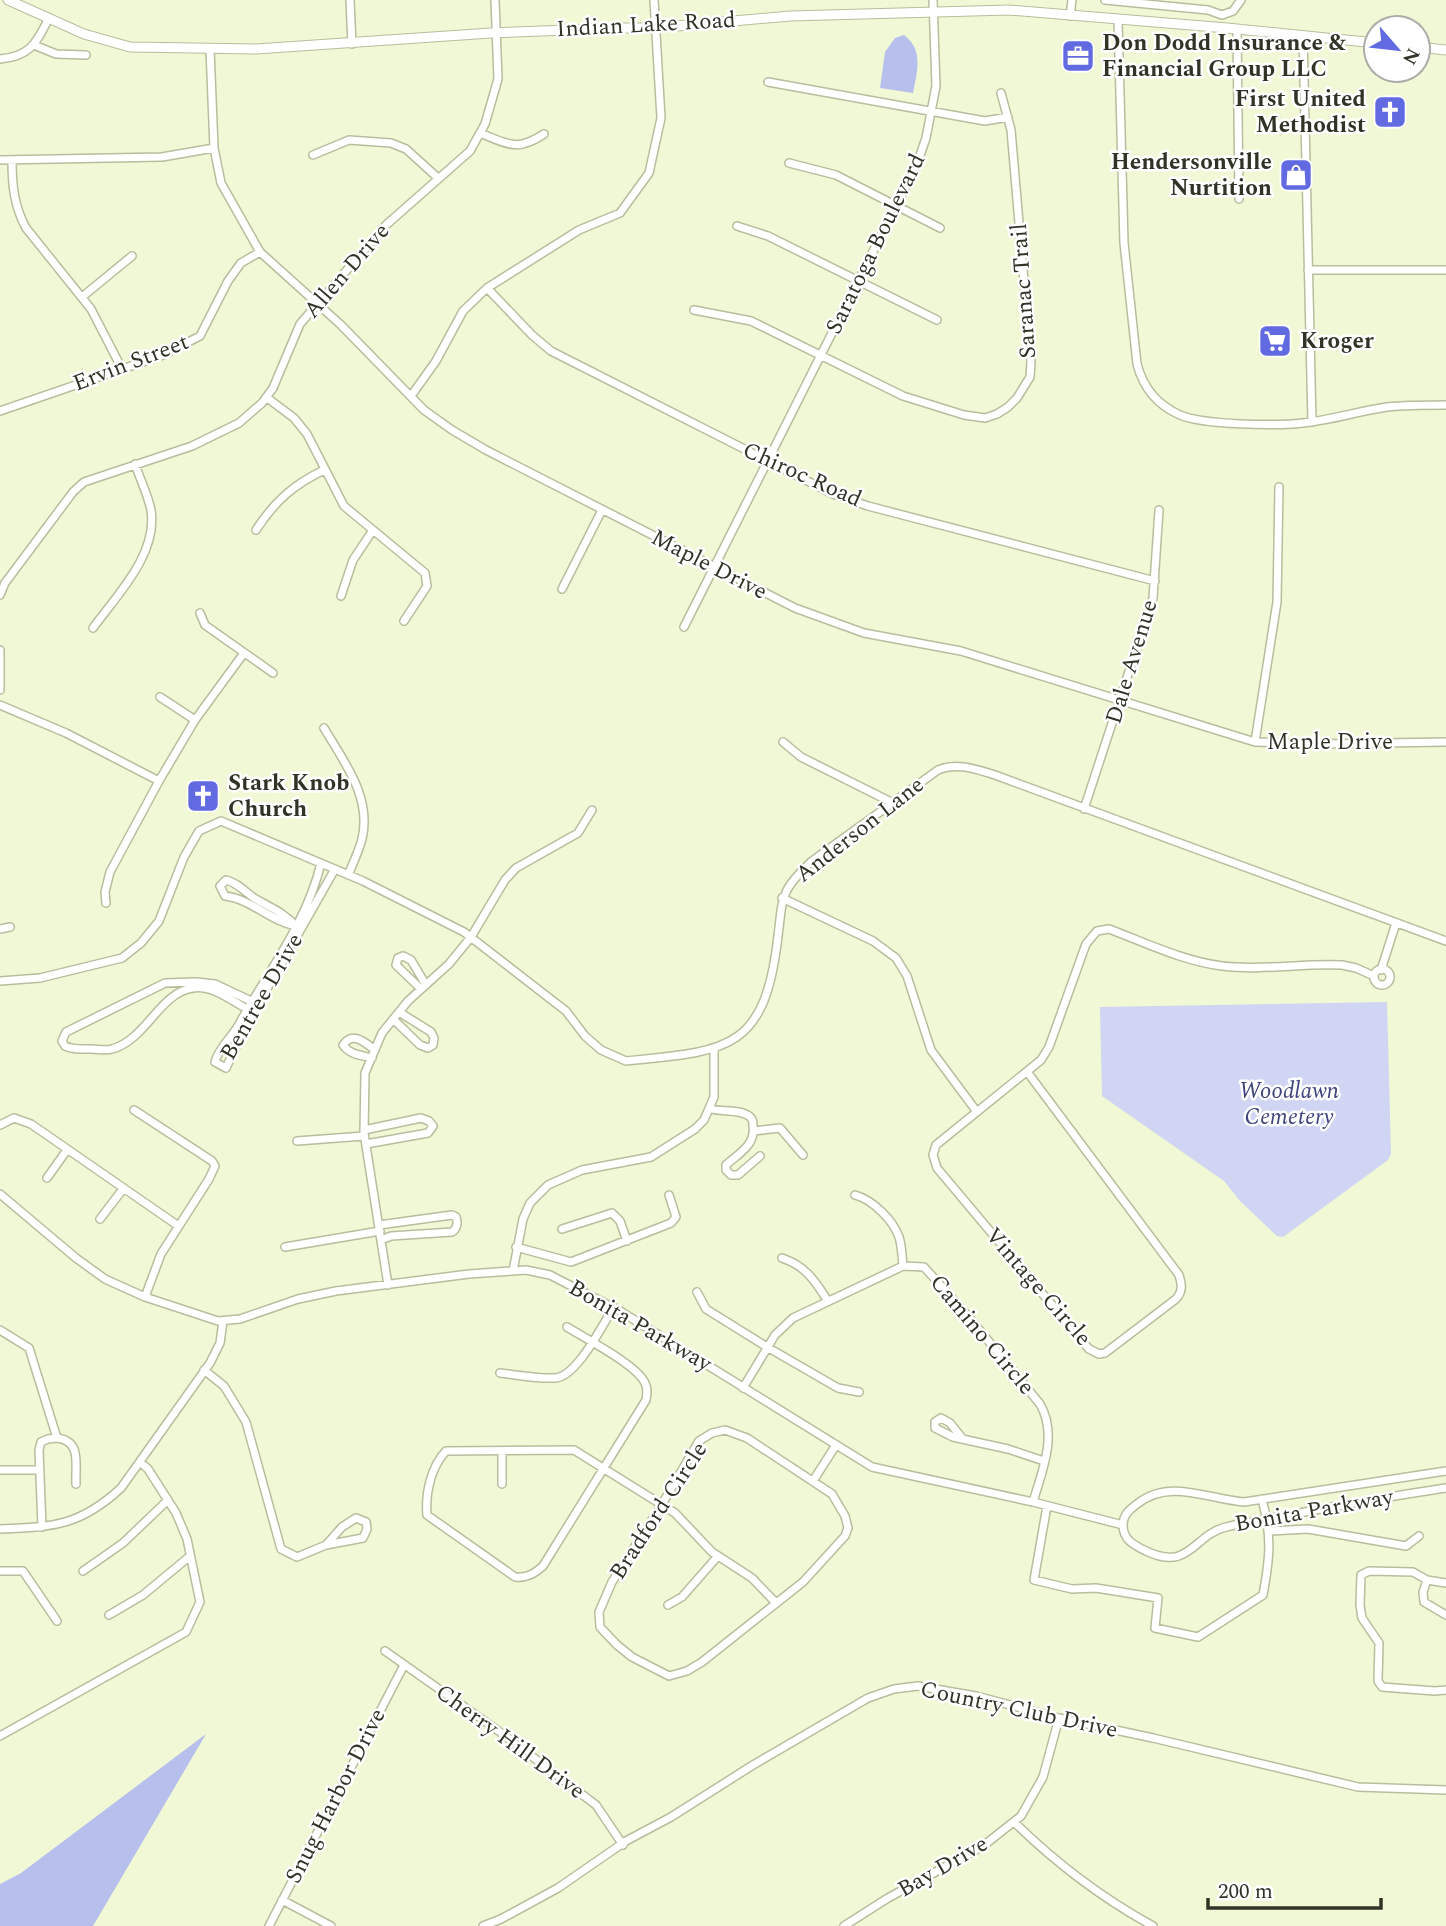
<svg xmlns="http://www.w3.org/2000/svg" width="1446" height="1926" font-family="Spectral,serif">
  <rect width="100%" height="100%" fill="#f1f8d5"/>
  <path fill="#cfd5f3" d="M1387,1002l4,152 -3,6 -105,77 -6,-1 -37,-35 -16,-20 -122,-85 -2,-89z"/>
  <path fill="#b7bfec" d="M904,35c20,15 13,36 9,58l-33,-5 5,-36 10,-14z
    M206,1734l-113,192h-93v-42l21,-11z"/>
  <g fill="none" stroke-linecap="round" stroke-linejoin="round">
    <defs>
      <path id="minor" d="M350,0l2,44
        M1105,0l103,10 14,5 11,-4 8,-11
        M1070,16l2,-16
        M1118,20l6,223 13,121c6,23 20,41 43,51 23,10 96,11 123,8 28,-3 56,-12 84,-16 19,-2 39,-2 59,-2
        M1237,29l2,170
        M1303,36l9,386
        M34,45l22,9 30,1
        M210,49l4,99 7,35 39,69 81,73 83,85 28,20 34,20 309,158 69,25 97,18 294,91 65,2 126,-2
        M0,59c31,-3 36,-16 49,-41
        M768,82l217,39 23,-4
        M480,133c28,11 37,19 64,1
        M313,155l36,-15 42,3 15,6 32,29
        M0,160l162,-3 52,-9
        M12,160c0,25 2,46 14,68l65,81 31,60
        M789,163l47,12 104,53
        M737,226l31,10 169,84
        M1308,270h138
        M487,288l45,47 19,16 282,143 35,12 287,75
        M82,297l50,-41
        M694,310l57,11 152,75 61,19 21,3 12,-4 11,-7 9,-9 13,-21 1,-15 -20,-232 -10,-37
        M411,396l25,-35 27,-50 24,-23 92,-58 41,-17 29,-40 12,-55 -7,-118
        M266,397l28,21 13,16 37,72 81,67 2,13 -23,35
        M0,411l163,-56 37,-19 28,-55 13,-18 19,-11
        M256,530c19,-29 37,-45 68,-60
        M562,589l40,-79
        M0,595l5,-12 68,-91 11,-10 108,-36 47,-23 23,-20 11,-15 27,-64 86,-99 84,-74 15,-27 13,-45 -3,-79
        M341,596l12,-36 20,-30
        M200,613l5,12 68,48
        M684,627l233,-463 9,-26 10,-52 -3,-86
        M93,628c24,-33 65,-74 58,-118 -3,-15 -11,-31 -16,-46
        M0,650v40
        M160,697l35,23
        M0,705l66,28 93,48
        M324,728c20,34 48,69 38,111 -3,12 -9,24 -14,36
        M783,742l18,15 92,46
        M1255,742l22,-140 2,-115
        M1084,809l69,-211 6,-88
        M321,863c-14,60 -54,110 -83,163 -7,12 -20,23 -23,36l11,6 18,-39 91,-160
        M226,880c12,3 18,11 28,18 15,9 31,15 42,28 -26,-5 -45,-27 -71,-30l-5,-10z
        M782,898l91,43 23,17 11,18 24,74 46,62
        M106,903l-1,-11 5,-20 49,-91 36,-61 49,-67
        M0,929l10,-2
        M1374 977a8 8 0 1 1 16 0a8 8 0 1 1-16 0Z
        M1381,970l15,-47
        M0,981l40,-3 82,-20 19,-15 18,-22 25,-64 15,-26 22,-10 142,60 101,51 102,79 19,25 16,14 25,11c102,-10 139,-10 152,-125 5,-40 2,-45 34,-75l126,-91c19,-8 37,-1 57,5l451,166
        M421,989l-25,-24 2,-7 5,-2 8,4 15,25
        M247,1009c-16,-9 -35,-24 -54,-21 -33,4 -47,52 -81,61 -6,2 -14,0 -21,0 -9,0 -18,1 -26,-3l-3,-5 4,-9 99,-49 31,-1 19,2 36,17
        M393,1019l27,26 8,3 5,-3 1,-7 -3,-6 -32,-20
        M372,1058c-11,-3 -22,-3 -29,-13 10,-14 21,-3 32,5
        M1028,1073l151,202c3,10 4,16 -3,24l-71,54 -6,1 -10,-5 -152,-181 -4,-13 3,-10 105,-85 8,-13 37,-103 11,-13 12,-2c37,14 74,32 113,37 40,5 80,-3 120,-1l14,3 18,8
        M711,1109c10,3 29,0 38,7 4,3 4,6 4,10 3,19 -15,28 -27,39v5l5,5h7l22,-19
        M134,1110l78,51 3,5 -6,13 -48,75 -16,43
        M0,1125l14,-7 17,6 146,101
        M364,1130l57,-12 8,3 4,5 -5,7 -62,11
        M754,1131l26,-3 23,27
        M297,1141l67,-5
        M47,1178l20,-28
        M0,1194l76,64 29,21 40,18 73,24 22,-2 58,-20 38,-8 133,-17 57,-4 24,5 70,36 252,156 161,35 90,23
        M855,1195c18,5 38,25 44,42 3,9 3,20 4,29
        M100,1219l23,-30
        M379,1225l73,-10 4,2c2,6 1,12 -4,15l-61,4 -10,4
        M562,1229l50,-16 8,8 7,20
        M285,1247l95,-16
        M516,1247l55,15 100,-39 5,-6 -7,-22
        M782,1258c24,8 33,23 46,43
        M513,1271l10,-52 7,-16 18,-18 34,-15 69,-13 44,-28 9,-9 10,-23v-48
        M388,1285l-24,-152 1,-60 17,-40 26,-32 41,-37 22,-27 34,-57 11,-12 62,-35 14,-23
        M697,1292l9,17 61,38 71,41 21,4
        M567,1327c19,12 70,38 78,56 3,6 2,11 1,17l-103,166c-9,8 -16,12 -28,11l-88,-62c-2,-22 4,-48 19,-64l128,-1 101,63 37,39 40,26 24,25
        M0,1330l29,18 28,90c25,3 18,26 19,46
        M204,1370l20,16 22,36 35,127 16,8 29,-12 37,-7 4,-9 -1,-7 -10,-4 -14,9 -16,18
        M500,1373c18,2 38,6 55,5 22,-1 47,-53 59,-71
        M743,1388l32,-53 18,-17 110,-52 21,1 44,49 72,88c18,31 2,67 -7,98
        M725,1430l22,8 85,56 13,22 3,12 -3,8 -42,46 -101,80 -15,9 -18,5 -37,-19 -15,-12 -17,-18 -1,-15 13,-30 49,-76 38,-65 13,-8z
        M962,1438l-12,-15 -9,-5 -6,4v6l18,9 55,12 36,12
        M502,1451v33
        M0,1470h39
        M1446,1471l-202,31c-37,-3 -75,-24 -107,2 -8,6 -14,11 -14,21 0,15 11,20 23,26 44,21 47,-16 80,-24 20,-5 42,-8 63,-12 52,-10 104,-19 157,-27
        M813,1481l23,-36
        M1047,1506l-13,74 38,9 24,-1 62,10 -3,30 43,9 65,-42c7,-38 9,-58 -1,-96
        M42,1527l-3,-77 2,-8 7,-3 9,-1
        M0,1529c53,-2 80,-3 121,-41l89,-125 10,-20 3,-22
        M1268,1531l40,-2 98,17 13,-10
        M0,1571h23l34,50
        M83,1571l40,-28 45,-43
        M1427,1580l-4,12 1,10 22,13
        M1446,1583l-19,-3 -14,-8 -44,-1 -8,4 -1,30 2,13 17,25 -1,38 4,6 53,4 11,-1
        M668,1605l14,-8 36,-41
        M109,1615l34,-20 47,-39
        M385,1651l115,81 96,73 27,40
        M0,1736l186,-104 14,-30 -13,-63 -11,-26 -28,-44 -8,-7
        M1014,1822c43,42 86,75 139,104
        M282,1900l49,26
        M269,1926l135,-261
        M483,1926l18,-7 57,-31 68,-47 45,-24 82,-52 115,-67 26,-9 24,-3 58,10 83,22 94,20 205,49 88,3
        M844,1926l44,-28 95,-52 38,-30 22,-39 16,-59"/>
      <path id="tertiary" d="M8,0l76,34 46,13 126,2 235,-16 132,-5h32l135,-12 219,-6 218,18 149,15
        M1418,47l28,3"/>
    </defs>
    <use href="#minor" stroke="#b7be9d" stroke-width="10"/>
    <use href="#tertiary" stroke="#b7be9d" stroke-width="11"/>
    <use href="#minor" stroke="#fff" stroke-width="7"/>
    <use href="#tertiary" stroke="#fff" stroke-width="9"/>
  </g>
  <defs>
    <symbol id="office-square" viewBox="-11 -11 22 22"><rect x="-9" y="-9" width="18" height="18" rx="4" fill="#626ae2" stroke="#fff"/><path d="M-6-3h4V-5.5h4V-3h4V5H-6ZM-1-4.5V-3h2v-1.5ZM-6 0V1H6V0Z" fill="#fff"/></symbol>
    <symbol id="church-square" viewBox="-11 -11 22 22"><rect x="-9" y="-9" width="18" height="18" rx="4" fill="#626ae2" stroke="#fff"/><path d="M-1.2-6h2.4v3.5h3.3v2.4h-3.3V6h-2.4V-.1h-3.3v-2.4h3.3Z" fill="#fff"/></symbol>
    <symbol id="shop-square" viewBox="-11 -11 22 22"><rect x="-9" y="-9" width="18" height="18" rx="4" fill="#626ae2" stroke="#fff"/><path d="M-5-2.5h2.3a2.7 3.5 0 0 1 5.4 0H5L5.5 6h-11ZM-1.5-2.5h3a1.5 2.3 0 0 0-3 0Z" fill="#fff"/></symbol>
    <symbol id="supermarket-square" viewBox="-11 -11 22 22"><rect x="-9" y="-9" width="18" height="18" rx="4" fill="#626ae2" stroke="#fff"/><path d="M-6-5.5h2.5l.6 2H6L4.5 2H-2.5L-4.4-4H-6ZM-1.5 3.2a1.3 1.3 0 1 0 .1 0ZM3 3.2a1.3 1.3 0 1 0 .1 0Z" fill="#fff"/></symbol>
  </defs>
  <g fill-rule="evenodd">
    <use href="#office-square" x="1059" y="37" width="38" height="38"/>
    <use href="#church-square" x="1371" y="93" width="38" height="38"/>
    <use href="#shop-square" x="1277" y="156" width="38" height="38"/>
    <use href="#supermarket-square" x="1256" y="322" width="38" height="38"/>
    <use href="#church-square" x="184" y="777" width="38" height="38"/>
  </g>
  <g text-anchor="middle" dominant-baseline="central" stroke-width="5" stroke-linejoin="round" paint-order="stroke">
    <g font-size="23" fill="#303326" stroke="#fff">
      <text transform="translate(646 25) rotate(-3)">Indian Lake Road</text>
      <text transform="translate(876 244) rotate(-64)">Saratoga Boulevard</text>
      <text transform="translate(347 271) rotate(-49)">Allen Drive</text>
      <text transform="translate(1024 291) rotate(-94)">Saranac Trail</text>
      <text transform="translate(131 363) rotate(-21)">Ervin Street</text>
      <text transform="translate(802 475) rotate(24)">Chiroc Road</text>
      <text transform="translate(709 565) rotate(27)">Maple Drive</text>
      <text transform="translate(1132 662) rotate(-73)">Dale Avenue</text>
      <text x="1330" y="742">Maple Drive</text>
      <text transform="translate(860 830) rotate(-38)">Anderson Lane</text>
      <text transform="translate(262 997) rotate(-60)">Bentree Drive</text>
      <text transform="translate(1038 1287) rotate(49)">Vintage Circle</text>
      <text transform="translate(640 1326) rotate(30)">Bonita Parkway</text>
      <text transform="translate(982 1335) rotate(50)">Camino Circle</text>
      <text transform="translate(659 1511) rotate(-57)">Bradford Circle</text>
      <text transform="translate(1314 1511) rotate(-10)">Bonita Parkway</text>
      <text transform="translate(1019 1710) rotate(12)">Country Club Drive</text>
      <text transform="translate(510 1742) rotate(36)">Cherry Hill Drive</text>
      <text transform="translate(336 1796) rotate(-63)">Snug Harbor Drive</text>
      <text transform="translate(943 1867) rotate(-30)">Bay Drive</text>
    </g>
    <g font-size="23" font-weight="bold" fill="#303326" stroke="#fff" text-anchor="start">
      <text x="1102" y="43">Don Dodd Insurance &amp;<tspan x="1102" dy="26">Financial Group LLC</tspan></text>
      <text x="1366" y="99" text-anchor="end">First United<tspan x="1366" dy="26">Methodist</tspan></text>
      <text x="1272" y="162" text-anchor="end">Hendersonville<tspan x="1272" dy="26">Nurtition</tspan></text>
      <text x="1300" y="341">Kroger</text>
      <text x="228" y="783">Stark Knob<tspan x="228" dy="26">Church</tspan></text>
    </g>
    <g font-size="23" font-style="italic" fill="#3e447d" stroke="#fff">
      <text x="1289" y="1091">Woodlawn<tspan x="1289" dy="26">Cemetery</tspan></text>
    </g>
  </g>
  <g transform="translate(1397 49) rotate(118)"><circle r="33" fill="#ffffff" stroke="#acada8" stroke-width="2"/>
  <path d="M0-5L12 26L0 18L-12 26Z" fill="#626ae2"/>
  <text y="-10" font-size="19" font-weight="bold" text-anchor="middle" fill="#303326">N</text>
  </g>
  <path d="M1208 1898v10h173v-10" fill="none" stroke="#303326" stroke-width="3.5"/>
  <text x="1218" y="1898" font-size="21" fill="#303326" stroke="#ffffff" stroke-width="5" paint-order="stroke">200 m</text>
</svg>
